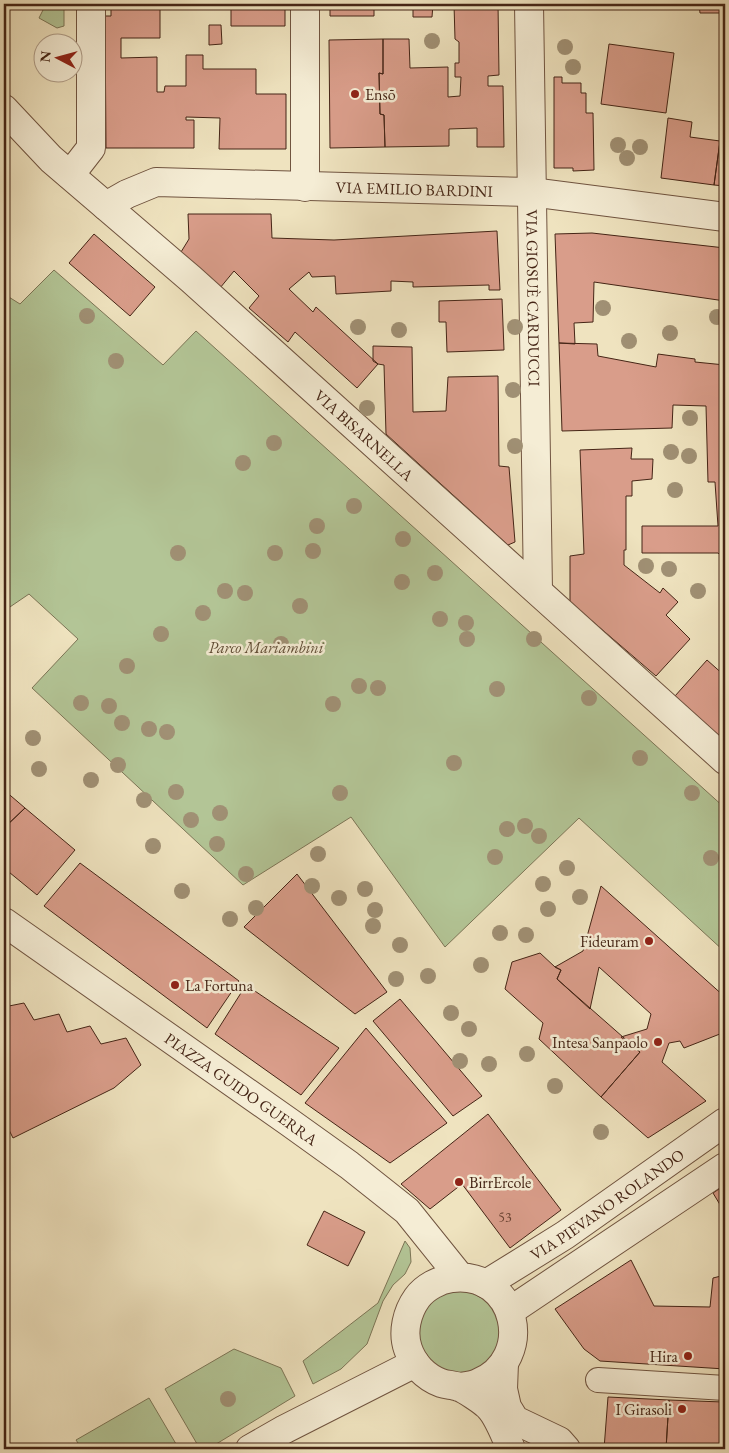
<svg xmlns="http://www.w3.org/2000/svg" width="729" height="1453" font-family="'EB Garamond',serif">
  <rect width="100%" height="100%" fill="#efe3bf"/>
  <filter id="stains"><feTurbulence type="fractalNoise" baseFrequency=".004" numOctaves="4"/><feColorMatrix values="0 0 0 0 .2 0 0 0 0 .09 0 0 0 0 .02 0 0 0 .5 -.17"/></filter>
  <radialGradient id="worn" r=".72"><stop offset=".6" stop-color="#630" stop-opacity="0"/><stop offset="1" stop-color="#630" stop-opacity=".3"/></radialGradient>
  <path fill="#b3c596" stroke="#7c7556" d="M46,4h18v22l-7,2 -18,-10z
    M54,270l109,95 33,-34 529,477v144l-146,-134 -134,129 -94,-130 -108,68 -211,-197 46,-49 -49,-45 -25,17v-317l16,10z
    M405,1241l5,7 1,14 -6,12 -12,11 -10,16 -16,43 -26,25 -28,15 -10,-23 75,-58z
    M418 1332a41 41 0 1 1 82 0a41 41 0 1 1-82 0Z
    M234,1349l47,19 14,28 -87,53h-8l-35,-60z
    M149,1398l30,51h-97l-6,-9z"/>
  <path fill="#d99d8a" stroke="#452516" d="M111,4h49v34h-39v20l36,-1v35h7l1,-6h21v-31h17v14h53v25h30v55h-67l1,-31 -34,-1v3h8v28h-88l-1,-132h6z
    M180,4h30v3h-30z
    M231,4h54v22h-54z
    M330,4h44v12h-44z
    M413,4h20l-1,13h-19z
    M454,4h44l1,71 -11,1v10h15l1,61h-27v-19l-28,1v17l-64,1 -1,-32 -4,-1 -1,-41 4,1v-35h26l1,29 38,-1v30l12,-1 1,-19h-6v-14h4v-21l-4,-3z
    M699,4h26v9h-25z
    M209,25h12l1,19 -13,1z
    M383,39v35l-4,-1 1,41 4,1 1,32 -55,1 -1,-108z
    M609,44l65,9 -8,60 -65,-9z
    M554,77h8v6h19v10h5v20h7l1,57 -21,1v-3h-19z
    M668,118l24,4 -2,15 30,4 -6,44 -53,-7z
    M721,134l4,1v51l-11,-1z
    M188,214h83l1,24 62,2 163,-9 3,59h-11v-5l-76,2v-5l-22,-1v10l-55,3 -1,-18 -23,1 -3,-5 -20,17 24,23 3,-5 62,57 -21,24 -62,-56 -7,10 -39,-34 10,-12 -25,-25 -14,17 -39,-36 8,-13z
    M592,233l133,15v53l-131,-19 -1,40 -19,1 1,21 -16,-1 -4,-109z
    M94,234l61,53 -25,29 -61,-53z
    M502,299l2,51 -57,2 -1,-30h-7v-21z
    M559,343l38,1 1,12 58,11 2,-13 37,5v3l30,3v194l-7,-6h-76v-27h76l-3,-44h-7l-2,-76 -33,-1 -1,23 -110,3z
    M373,346l39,1 1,65 33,-1 2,-34 50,-1 1,90 10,1 6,75 -7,3 -122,-111 -2,-69 -6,-1 -5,-3z
    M632,448l-1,11h22l-1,20 -20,2v15h-6v54h-2v15l36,28 3,-5 15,14 -12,13 24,24 -34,37 -86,-74v-46l14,-2 -4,-104z
    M4,659l5,6 -5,5z
    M707,660l18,16v65l-50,-45z
    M4,790l21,18 -21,20z
    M25,808l50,42 -38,45 -33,-27v-40z
    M80,863l159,118 -32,47 -163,-122z
    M297,874l90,118 -32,22 -111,-87z
    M601,886l124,111v35l-41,16 -4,-7 -11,2 -7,19 44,39 -58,37 -47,-41 39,-45 -19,-15 26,-8 4,-15 -52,-47 -9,42 -33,-30 4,-9 -6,-3 28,-16z
    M540,953l15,14 6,3 -4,9 83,73 -39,45 -62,-58 4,-16 -38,-34 7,-27z
    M246,985l93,63 -38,47 -86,-61z
    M400,999l82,97 -29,20 -80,-95z
    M24,1003l10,17 25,-6 8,18 23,-6 11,18 25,-6 15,27 -27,23 -101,50 -9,-18v-113z
    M366,1028l81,95 -57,40 -85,-60z
    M488,1114l73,96 -51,38 -48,-64 -32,25 -29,-25z
    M725,1185v28l-12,-20z
    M324,1211l41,21 -17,34 -41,-21z
    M631,1260l23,46 56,1 3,-29 12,-3v94l-125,-8 -16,-12 -29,-40z
    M608,1397l61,3 -3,49h-62z
    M669,1400l54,2 2,47h-59z
    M723,1402l2,1v46z"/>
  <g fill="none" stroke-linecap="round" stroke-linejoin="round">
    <defs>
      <path id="pedestrian" d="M598,1380l127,8"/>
      <g id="minor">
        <path id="s1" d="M529,4l9,587"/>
        <path id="s2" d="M4,109l47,50 140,120 534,481"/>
        <path d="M70,175l21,-27v-144"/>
        <path d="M305,187v-183"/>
        <path id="s3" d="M106,206l21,-12 29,-12 375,10 194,25"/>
        <path id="s4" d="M4,922l285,200 60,43 58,46 53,66"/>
        <path id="s5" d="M486,1284l79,-49 160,-113"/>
        <path d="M510,1311l215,-144"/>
        <path d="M504,1363l-1,26 4,18 8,13 44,21 7,8"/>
        <path d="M459,1387c6,-1 13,-1 19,-4 59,-24 39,-113 -26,-105 -13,2 -27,9 -35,20 -10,14 -15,34 -9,51 5,15 17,28 33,34 6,2 13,2 18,4 6,2 24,14 29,19 9,8 18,31 23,43"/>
        <path d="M250,1449l35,-20 130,-66"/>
      </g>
    </defs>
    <use href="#pedestrian" stroke="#705440" stroke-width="26"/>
    <use href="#minor" stroke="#705440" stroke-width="30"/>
    <use href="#pedestrian" stroke="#f5edd5" stroke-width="24"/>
    <use href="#minor" stroke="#f5edd5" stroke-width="28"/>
  </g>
  <g fill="#a09074">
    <circle cx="432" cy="41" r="8"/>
    <circle cx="565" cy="47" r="8"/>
    <circle cx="573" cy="67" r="8"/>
    <circle cx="618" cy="145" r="8"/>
    <circle cx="640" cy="147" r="8"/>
    <circle cx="627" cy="158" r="8"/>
    <circle cx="603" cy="308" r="8"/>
    <circle cx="87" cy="316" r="8"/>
    <circle cx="717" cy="317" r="8"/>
    <circle cx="358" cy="327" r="8"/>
    <circle cx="515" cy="327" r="8"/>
    <circle cx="399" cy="330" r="8"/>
    <circle cx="670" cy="333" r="8"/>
    <circle cx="629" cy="341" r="8"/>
    <circle cx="116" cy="361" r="8"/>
    <circle cx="513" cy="390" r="8"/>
    <circle cx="367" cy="408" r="8"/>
    <circle cx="690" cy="418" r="8"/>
    <circle cx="274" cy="443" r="8"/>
    <circle cx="515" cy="446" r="8"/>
    <circle cx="671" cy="452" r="8"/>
    <circle cx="689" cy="456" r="8"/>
    <circle cx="243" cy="463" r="8"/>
    <circle cx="675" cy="490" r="8"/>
    <circle cx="354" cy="506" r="8"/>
    <circle cx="317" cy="526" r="8"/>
    <circle cx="403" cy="539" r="8"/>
    <circle cx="313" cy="551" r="8"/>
    <circle cx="178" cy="553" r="8"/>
    <circle cx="275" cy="553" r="8"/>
    <circle cx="646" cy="566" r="8"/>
    <circle cx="669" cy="569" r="8"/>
    <circle cx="435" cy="573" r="8"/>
    <circle cx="402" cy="582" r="8"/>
    <circle cx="225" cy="591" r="8"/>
    <circle cx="698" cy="591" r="8"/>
    <circle cx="245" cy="593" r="8"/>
    <circle cx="300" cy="606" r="8"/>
    <circle cx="203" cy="613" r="8"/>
    <circle cx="440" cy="619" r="8"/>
    <circle cx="466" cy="623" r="8"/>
    <circle cx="161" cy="634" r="8"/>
    <circle cx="467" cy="639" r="8"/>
    <circle cx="534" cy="639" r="8"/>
    <circle cx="281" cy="644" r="8"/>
    <circle cx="127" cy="666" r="8"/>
    <circle cx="359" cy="686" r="8"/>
    <circle cx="378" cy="688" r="8"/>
    <circle cx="497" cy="689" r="8"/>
    <circle cx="589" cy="698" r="8"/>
    <circle cx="81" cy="703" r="8"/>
    <circle cx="333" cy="704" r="8"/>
    <circle cx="109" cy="706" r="8"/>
    <circle cx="122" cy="723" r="8"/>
    <circle cx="149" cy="729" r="8"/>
    <circle cx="167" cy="732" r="8"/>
    <circle cx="33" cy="738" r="8"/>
    <circle cx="640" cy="758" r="8"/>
    <circle cx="454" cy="763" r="8"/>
    <circle cx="118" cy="765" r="8"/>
    <circle cx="39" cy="769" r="8"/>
    <circle cx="91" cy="780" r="8"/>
    <circle cx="176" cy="792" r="8"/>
    <circle cx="340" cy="793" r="8"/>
    <circle cx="692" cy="793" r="8"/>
    <circle cx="144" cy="800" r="8"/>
    <circle cx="220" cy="813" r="8"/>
    <circle cx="191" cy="820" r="8"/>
    <circle cx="525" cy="826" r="8"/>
    <circle cx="507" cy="829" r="8"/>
    <circle cx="539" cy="836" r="8"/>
    <circle cx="217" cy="844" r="8"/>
    <circle cx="153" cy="846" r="8"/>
    <circle cx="318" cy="854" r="8"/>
    <circle cx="495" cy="857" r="8"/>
    <circle cx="711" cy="858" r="8"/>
    <circle cx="567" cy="868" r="8"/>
    <circle cx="246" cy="874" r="8"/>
    <circle cx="543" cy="884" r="8"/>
    <circle cx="312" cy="886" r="8"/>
    <circle cx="365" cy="889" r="8"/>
    <circle cx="182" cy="891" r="8"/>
    <circle cx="580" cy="897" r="8"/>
    <circle cx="339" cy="898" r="8"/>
    <circle cx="256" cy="908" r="8"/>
    <circle cx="548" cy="909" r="8"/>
    <circle cx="375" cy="910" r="8"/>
    <circle cx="230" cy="919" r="8"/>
    <circle cx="373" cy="926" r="8"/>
    <circle cx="500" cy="933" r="8"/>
    <circle cx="526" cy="935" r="8"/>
    <circle cx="400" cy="945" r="8"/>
    <circle cx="481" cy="965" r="8"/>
    <circle cx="428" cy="976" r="8"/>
    <circle cx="396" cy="979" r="8"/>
    <circle cx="451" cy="1013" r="8"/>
    <circle cx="469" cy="1029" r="8"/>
    <circle cx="527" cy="1054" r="8"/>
    <circle cx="460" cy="1061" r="8"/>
    <circle cx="489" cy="1064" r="8"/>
    <circle cx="555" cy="1086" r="8"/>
    <circle cx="601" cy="1132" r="8"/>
    <circle cx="228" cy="1399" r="8"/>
  </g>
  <g fill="#8f2418" stroke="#f5edd5" stroke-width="2">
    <circle cx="355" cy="94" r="5"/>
    <circle cx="649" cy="941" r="5"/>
    <circle cx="175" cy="985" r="5"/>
    <circle cx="658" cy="1042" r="5"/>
    <circle cx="459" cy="1182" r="5"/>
    <circle cx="688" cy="1356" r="5"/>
    <circle cx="682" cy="1409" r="5"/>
  </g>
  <g text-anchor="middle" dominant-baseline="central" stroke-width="5" stroke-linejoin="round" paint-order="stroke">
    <g font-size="14" fill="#6a4333">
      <text x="505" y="1217">53</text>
    </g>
    <g font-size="16" fill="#452516" stroke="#f5edd5" text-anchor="end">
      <text x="365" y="94" text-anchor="start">Ensō</text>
      <text x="639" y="941">Fideuram</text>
      <text x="185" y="985" text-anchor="start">La Fortuna</text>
      <text x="648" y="1042">Intesa Sanpaolo</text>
      <text x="469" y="1182" text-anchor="start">BirrErcole</text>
      <text x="678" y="1356">Hira</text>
      <text x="672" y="1409">I Girasoli</text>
    </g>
    <g font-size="16" fill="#452516" stroke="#f5edd5">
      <text stroke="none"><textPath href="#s3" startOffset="314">VIA EMILIO BARDINI</textPath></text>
      <text stroke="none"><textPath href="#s1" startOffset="294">VIA GIOSUÈ CARDUCCI</textPath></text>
      <text stroke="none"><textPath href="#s2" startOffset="486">VIA BISARNELLA</textPath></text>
      <text stroke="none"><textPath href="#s4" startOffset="290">PIAZZA GUIDO GUERRA</textPath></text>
      <text stroke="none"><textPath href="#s5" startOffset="145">VIA PIEVANO ROLANDO</textPath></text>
    </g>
    <g font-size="16" font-style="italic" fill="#604d36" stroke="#f5edd5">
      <text x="266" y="647">Parco Mariambini</text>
    </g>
  </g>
  <rect width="729" height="1453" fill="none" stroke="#efe3bf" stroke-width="20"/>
  <rect x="5" y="5" width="719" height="1443" fill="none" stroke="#452516" stroke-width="2.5"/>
  <rect x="10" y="10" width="709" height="1433" fill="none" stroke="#452516"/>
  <g transform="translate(58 58) rotate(276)"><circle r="24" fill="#f5edd5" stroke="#af9d89"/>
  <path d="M0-4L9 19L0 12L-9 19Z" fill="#8f2418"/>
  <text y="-8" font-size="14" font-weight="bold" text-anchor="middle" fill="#452516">N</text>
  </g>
  <rect width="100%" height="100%" filter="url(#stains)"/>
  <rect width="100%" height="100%" fill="url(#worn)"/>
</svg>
